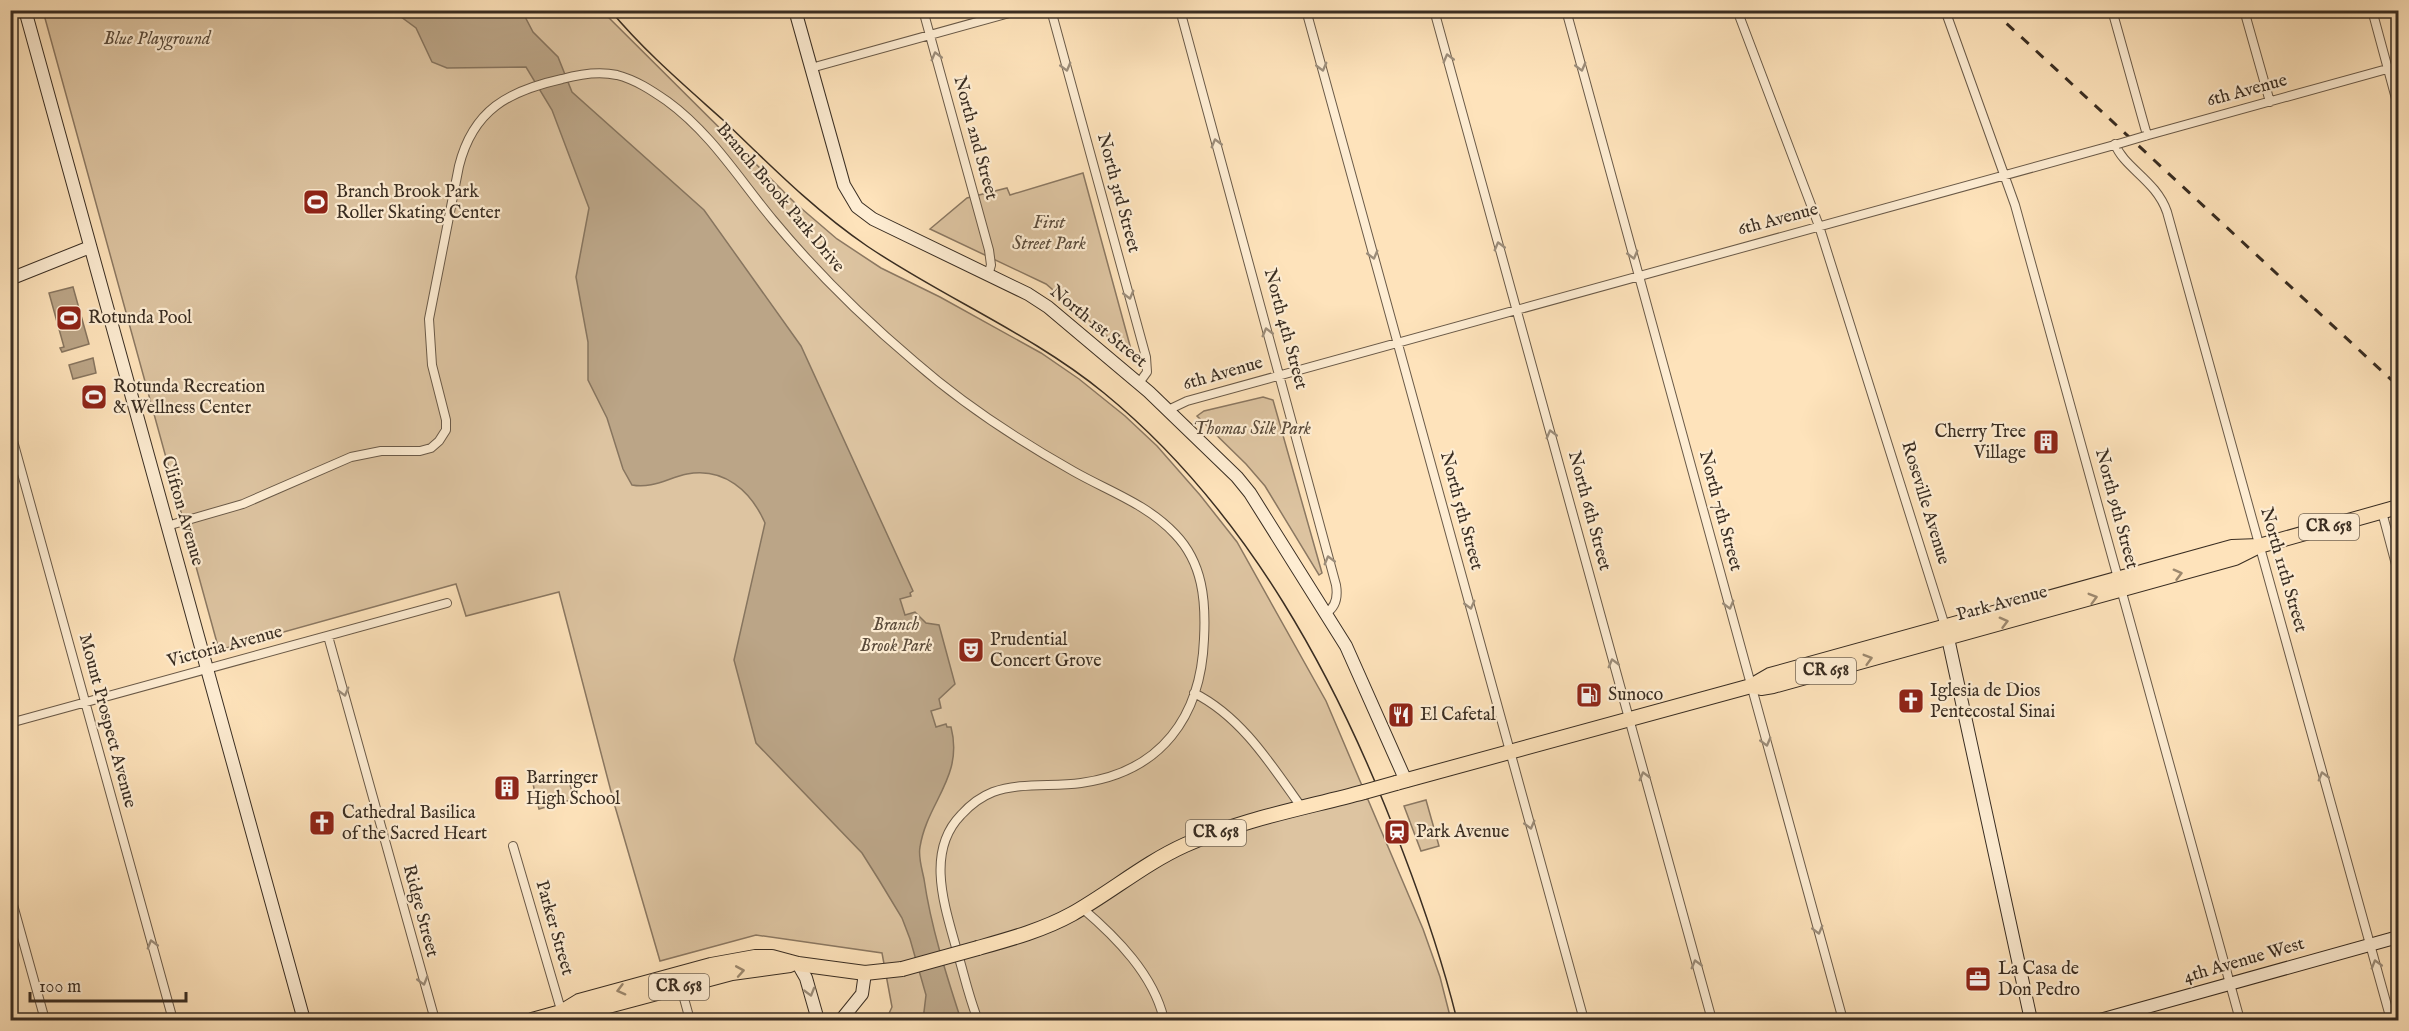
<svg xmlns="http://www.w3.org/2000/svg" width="2409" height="1031" font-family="'IM FELL English',serif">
  <rect width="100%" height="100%" fill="#fee3bb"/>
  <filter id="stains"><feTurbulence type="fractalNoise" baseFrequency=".00333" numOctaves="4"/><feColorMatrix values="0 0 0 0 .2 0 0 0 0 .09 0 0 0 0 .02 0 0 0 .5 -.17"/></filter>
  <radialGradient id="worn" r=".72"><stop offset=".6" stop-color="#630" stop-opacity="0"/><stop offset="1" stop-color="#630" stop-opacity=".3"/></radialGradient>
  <path fill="#ddc4a1" stroke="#8b7862" stroke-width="1.5" d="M43,11h559l193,192 42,36 44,29 59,29 101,56 38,26 46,37 32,30 43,49 37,47 89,159 97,228 17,48 11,43h-565l6,-13 -10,-54 -126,-18 -96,26 -46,-158 -55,-211 -93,24 -10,-32 -237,66z
    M1083,173l49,180 -3,2 -83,-71 -116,-55 37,-31 40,-10 3,7z
    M1263,397l10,3 49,173 -3,2 -54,-89 -19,-22 -49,-48 7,-5z
    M567,774l7,25 -35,10 -6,-25z
    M1426,800l13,46 -18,5 -17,-45z"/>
  <path fill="#bba587" stroke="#87755f" stroke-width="1.5" d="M393,11h129l11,21 25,25 14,35 132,118 97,136 112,245 -3,2 1,3 -11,3 5,16 10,-3 11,11 13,2 16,59 -16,15 2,9 -10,3 5,16 10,-3 1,3h4c13,50 -24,75 -31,120 -2,10 2,22 4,32 7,48 22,95 37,141h-38l3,-25 -16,-56 -8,-21 -23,-38 -17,-27 -106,-110 -22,-83 31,-137c-14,-32 -41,-56 -78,-49 -19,4 -35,15 -55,11l-9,-16 -16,-51 -19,-38v-38l-12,-65 13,-69 -37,-98 -26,-43 -79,1 -15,-6 -16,-34z
    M73,287l16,57 -27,8 -2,-4 4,-1 -15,-54z
    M93,358l3,15 -23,6 -4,-14z"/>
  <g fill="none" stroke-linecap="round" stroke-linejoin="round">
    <defs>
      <path id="street" d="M923,10l66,240 2,15 -3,10
        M1051,10l95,347 1,15 -8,11
        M1180,10l156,575c2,12 0,22 -10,28
        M1306,10l278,1010
        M1434,10l278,1010
        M1566,10l277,1010
        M1737,10l82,216 126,400
        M1945,10l70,195 225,815
        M2112,10l35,125
        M2244,10l26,92
        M2372,10l26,96
        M811,68l209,-58
        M2145,136l253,-70
        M2115,144c9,24 41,36 52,68l224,808
        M1168,410l19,-9 931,-257
        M10,430l163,590
        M2382,512l16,60
        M167,526l76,-22 108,-47 30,-6h39l11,-3 8,-7 7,-11v-10l-14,-55 -3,-46 30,-153c14,-56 49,-75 103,-87 18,-5 37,-8 55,-4 19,5 34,15 50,26 44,32 72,78 106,119 43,52 91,99 142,142 48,42 103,78 158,109 35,20 74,33 102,63 28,29 31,67 29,105 -3,78 -43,133 -123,144 -29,4 -60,-1 -88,9 -13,5 -23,13 -32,23 -36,37 -16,92 -4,136 7,23 12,47 21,69
        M328,636l107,384
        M1194,693c48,24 78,73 108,115
        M10,723l437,-120
        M513,846l51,174
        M10,894l35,126
        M1082,908c34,29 72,67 82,112
        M680,984l10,36"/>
      <path id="secondary" d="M25,10l279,1010
        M795,10l49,175 13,22 16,12 155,75 20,13 101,85 88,85 13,16 96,153 60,135
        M10,279l80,-32
        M1946,629l85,391
        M798,964l8,14 12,42
        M841,1020l21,-26 3,-21
        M2100,1020l298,-83"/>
      <path id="primary" d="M1751,686l10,2 12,-2 462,-128 24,-12
        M1396,783l355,-97 19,-11 462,-128 27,-1 139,-39
        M978,948c32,-9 65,-18 94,-34 39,-22 73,-51 113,-69 57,-26 120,-37 179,-53
        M561,1012l21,1 150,-40 58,-8
        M532,1020l29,-8 18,-11 132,-36 44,-8h17l26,7 67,9 37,-4"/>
    </defs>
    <use href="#street" stroke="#6a5a48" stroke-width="10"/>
    <use href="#secondary" stroke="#392d22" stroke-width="14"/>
    <use href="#primary" stroke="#392d22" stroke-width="16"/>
    <use href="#street" stroke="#feedd3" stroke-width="8"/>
    <use href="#secondary" stroke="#feedd3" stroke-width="12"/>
    <use href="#primary" stroke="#fee3bb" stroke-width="14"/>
    <path stroke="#392d22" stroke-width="1.5" d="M610,10c34,41 74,75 113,110 46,44 91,90 144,126 77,52 165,88 237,147 143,117 235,288 299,459 21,55 40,111 54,168"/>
    <path stroke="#392d22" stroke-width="3" stroke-dasharray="10 10" stroke-linecap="butt" d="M1992,10l406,376"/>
    <defs>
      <path id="street-bridge" d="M2118,144l27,-8"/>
      <path id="primary-bridge" d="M1364,792l32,-9
        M902,969l76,-21"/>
    </defs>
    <use href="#street-bridge" stroke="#6a5a48" stroke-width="10" stroke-linecap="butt"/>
    <use href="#primary-bridge" stroke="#392d22" stroke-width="16" stroke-linecap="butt"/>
    <use href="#street-bridge" stroke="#feedd3" stroke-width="8"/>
    <use href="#primary-bridge" stroke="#fee3bb" stroke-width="14"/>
  </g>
  <defs><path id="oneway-chevron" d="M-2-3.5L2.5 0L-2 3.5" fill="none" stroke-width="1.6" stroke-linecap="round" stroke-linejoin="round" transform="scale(1.5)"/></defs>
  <g stroke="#9c8d7a">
    <use href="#oneway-chevron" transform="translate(936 56) rotate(-105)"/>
    <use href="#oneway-chevron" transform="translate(1448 58) rotate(-105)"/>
    <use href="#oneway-chevron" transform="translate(1066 67) rotate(75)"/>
    <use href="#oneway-chevron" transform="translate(1322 67) rotate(75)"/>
    <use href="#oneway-chevron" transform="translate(1581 67) rotate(75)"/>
    <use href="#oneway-chevron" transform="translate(1216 143) rotate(-105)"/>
    <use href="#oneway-chevron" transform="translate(1499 246) rotate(-105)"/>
    <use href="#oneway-chevron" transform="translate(1373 255) rotate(75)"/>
    <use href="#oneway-chevron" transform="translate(1633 255) rotate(75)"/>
    <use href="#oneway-chevron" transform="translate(1129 295) rotate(75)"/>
    <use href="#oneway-chevron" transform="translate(1267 332) rotate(-105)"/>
    <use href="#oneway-chevron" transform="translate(1551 434) rotate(-105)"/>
    <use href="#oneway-chevron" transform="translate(1329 560) rotate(-105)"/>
    <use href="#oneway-chevron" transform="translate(1470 605) rotate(75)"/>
    <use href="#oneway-chevron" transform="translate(1729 605) rotate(75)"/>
    <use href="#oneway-chevron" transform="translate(1613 663) rotate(-105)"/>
    <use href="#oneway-chevron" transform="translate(344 692) rotate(74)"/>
    <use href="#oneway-chevron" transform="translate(1766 742) rotate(75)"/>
    <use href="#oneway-chevron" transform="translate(1644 776) rotate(-105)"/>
    <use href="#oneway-chevron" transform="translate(2323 776) rotate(-106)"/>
    <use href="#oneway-chevron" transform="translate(1530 825) rotate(75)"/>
    <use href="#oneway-chevron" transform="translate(1818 930) rotate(75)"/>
    <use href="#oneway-chevron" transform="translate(152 944) rotate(-106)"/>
    <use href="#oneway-chevron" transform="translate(1696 964) rotate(-105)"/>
    <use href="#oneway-chevron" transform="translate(2376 964) rotate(-106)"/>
    <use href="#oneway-chevron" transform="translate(423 981) rotate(74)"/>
    <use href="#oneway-chevron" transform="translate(810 992) rotate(74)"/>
  </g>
  <g stroke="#9c886e">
    <use href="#oneway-chevron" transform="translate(2178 574) rotate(-15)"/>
    <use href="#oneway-chevron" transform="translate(2093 598) rotate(-16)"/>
    <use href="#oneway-chevron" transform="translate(2004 622) rotate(-15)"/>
    <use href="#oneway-chevron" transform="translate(1868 659) rotate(-16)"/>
    <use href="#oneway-chevron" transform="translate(740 971) rotate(-10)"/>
    <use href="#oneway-chevron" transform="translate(621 990) rotate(165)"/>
  </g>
  <defs>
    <symbol id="stadium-square" viewBox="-11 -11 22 22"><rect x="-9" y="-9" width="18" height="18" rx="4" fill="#8f2418" stroke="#feedd3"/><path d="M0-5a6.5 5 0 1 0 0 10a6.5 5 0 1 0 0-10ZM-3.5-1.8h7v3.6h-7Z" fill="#fff"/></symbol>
    <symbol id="building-square" viewBox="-11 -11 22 22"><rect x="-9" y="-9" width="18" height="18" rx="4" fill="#8f2418" stroke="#feedd3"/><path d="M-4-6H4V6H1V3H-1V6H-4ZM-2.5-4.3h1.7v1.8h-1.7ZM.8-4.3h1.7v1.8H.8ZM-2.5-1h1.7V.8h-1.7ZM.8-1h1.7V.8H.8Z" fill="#fff"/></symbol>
    <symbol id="theatre-square" viewBox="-11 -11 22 22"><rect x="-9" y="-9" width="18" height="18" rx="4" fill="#8f2418" stroke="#feedd3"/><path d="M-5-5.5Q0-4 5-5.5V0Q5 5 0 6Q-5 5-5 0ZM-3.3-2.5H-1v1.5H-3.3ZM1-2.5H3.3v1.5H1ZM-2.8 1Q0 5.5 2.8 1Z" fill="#fff"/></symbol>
    <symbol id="fuel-square" viewBox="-11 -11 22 22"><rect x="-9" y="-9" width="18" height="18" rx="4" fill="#8f2418" stroke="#feedd3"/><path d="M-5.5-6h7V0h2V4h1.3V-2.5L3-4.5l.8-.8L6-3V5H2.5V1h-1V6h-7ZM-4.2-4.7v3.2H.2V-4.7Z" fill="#fff"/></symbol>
    <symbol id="church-square" viewBox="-11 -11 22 22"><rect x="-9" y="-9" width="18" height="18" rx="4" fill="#8f2418" stroke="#feedd3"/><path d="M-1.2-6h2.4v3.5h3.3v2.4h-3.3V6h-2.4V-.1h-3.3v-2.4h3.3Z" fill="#fff"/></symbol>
    <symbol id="restaurant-square" viewBox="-11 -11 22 22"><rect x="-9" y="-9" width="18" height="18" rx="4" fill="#8f2418" stroke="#feedd3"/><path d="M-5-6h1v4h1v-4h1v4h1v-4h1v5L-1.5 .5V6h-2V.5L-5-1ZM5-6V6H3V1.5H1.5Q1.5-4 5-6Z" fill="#fff"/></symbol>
    <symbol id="station-square" viewBox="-11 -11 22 22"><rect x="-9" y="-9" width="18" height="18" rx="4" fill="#8f2418" stroke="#feedd3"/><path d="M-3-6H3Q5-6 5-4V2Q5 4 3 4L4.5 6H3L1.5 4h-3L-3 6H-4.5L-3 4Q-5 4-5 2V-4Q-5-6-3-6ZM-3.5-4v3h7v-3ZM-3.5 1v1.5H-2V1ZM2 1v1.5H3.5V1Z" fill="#fff"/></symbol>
    <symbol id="office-square" viewBox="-11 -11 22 22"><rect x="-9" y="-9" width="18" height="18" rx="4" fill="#8f2418" stroke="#feedd3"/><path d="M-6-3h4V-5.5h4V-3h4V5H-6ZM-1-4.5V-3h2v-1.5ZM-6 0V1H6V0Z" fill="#fff"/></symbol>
  </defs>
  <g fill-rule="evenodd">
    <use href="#stadium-square" x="301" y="187" width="30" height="30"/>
    <use href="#stadium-square" x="54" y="303" width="30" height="30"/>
    <use href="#stadium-square" x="79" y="382" width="30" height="30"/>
    <use href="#building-square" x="2031" y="427" width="30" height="30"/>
    <use href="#theatre-square" x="956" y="635" width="30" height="30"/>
    <use href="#fuel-square" x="1574" y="680" width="30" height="30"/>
    <use href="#church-square" x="1896" y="686" width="30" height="30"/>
    <use href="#restaurant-square" x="1386" y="700" width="30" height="30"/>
    <use href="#building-square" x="492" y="773" width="30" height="30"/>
    <use href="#church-square" x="307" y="808" width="30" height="30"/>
    <use href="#station-square" x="1382" y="817" width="30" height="30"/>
    <use href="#office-square" x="1963" y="964" width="30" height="30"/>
  </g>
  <g text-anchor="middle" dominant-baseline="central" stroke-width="4.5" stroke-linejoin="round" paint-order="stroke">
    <g fill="#feedd3" stroke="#746757" stroke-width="1.5">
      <rect x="2299" y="514" width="60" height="26" rx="4.5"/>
      <rect x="1796" y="658" width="60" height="26" rx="4.5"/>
      <rect x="1186" y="820" width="60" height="26" rx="4.5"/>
      <rect x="649" y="974" width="60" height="26" rx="4.5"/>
    </g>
    <g font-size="16" font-weight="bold" fill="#392d22">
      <text x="2329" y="527">CR 658</text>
      <text x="1826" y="671">CR 658</text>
      <text x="1216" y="833">CR 658</text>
      <text x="679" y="987">CR 658</text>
    </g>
    <g font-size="18" font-style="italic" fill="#5a4b3b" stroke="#feedd3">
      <text x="157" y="39">Blue Playground</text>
      <text x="1049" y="223">First<tspan x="1049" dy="21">Street Park</tspan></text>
      <text x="1252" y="429">Thomas Silk Park</text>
      <text x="896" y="625">Branch<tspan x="896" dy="21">Brook Park</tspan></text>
    </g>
    <g font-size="18" fill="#392d22" stroke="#feedd3">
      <text transform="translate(2247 91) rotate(-15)">6th Avenue</text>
      <text transform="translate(975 138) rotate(75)">North 2nd Street</text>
      <text transform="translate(1118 193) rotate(75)">North 3rd Street</text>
      <text transform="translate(780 198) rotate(50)">Branch Brook Park Drive</text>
      <text transform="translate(1778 220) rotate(-15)">6th Avenue</text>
      <text transform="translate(1098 327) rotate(39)">North 1st Street</text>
      <text transform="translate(1285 329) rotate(75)">North 4th Street</text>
      <text transform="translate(1223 374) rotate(-16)">6th Avenue</text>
      <text transform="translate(1925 503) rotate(73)">Roseville Avenue</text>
      <text transform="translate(2116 509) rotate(75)">North 9th Street</text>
      <text transform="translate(182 511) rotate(74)">Clifton Avenue</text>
      <text transform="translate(1461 511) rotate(75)">North 5th Street</text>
      <text transform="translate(1589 511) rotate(75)">North 6th Street</text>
      <text transform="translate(1720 511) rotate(75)">North 7th Street</text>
      <text transform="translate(2283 570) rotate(74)">North 11th Street</text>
      <text transform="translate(2002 604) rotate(-15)">Park Avenue</text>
      <text transform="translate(225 647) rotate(-15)">Victoria Avenue</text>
      <text transform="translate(107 721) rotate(75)">Mount Prospect Avenue</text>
      <text transform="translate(420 911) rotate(75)">Ridge Street</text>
      <text transform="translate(554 928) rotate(74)">Parker Street</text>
      <text transform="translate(2244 961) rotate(-16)">4th Avenue West</text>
    </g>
    <g font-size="18" fill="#392d22" stroke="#feedd3" text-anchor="start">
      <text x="336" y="192">Branch Brook Park<tspan x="336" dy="21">Roller Skating Center</tspan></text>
      <text x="88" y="318">Rotunda Pool</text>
      <text x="113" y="387">Rotunda Recreation<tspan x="113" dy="21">&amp; Wellness Center</tspan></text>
      <text x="2026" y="432" text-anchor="end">Cherry Tree<tspan x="2026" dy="21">Village</tspan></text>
      <text x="990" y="640">Prudential<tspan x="990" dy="21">Concert Grove</tspan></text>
      <text x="1930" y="691">Iglesia de Dios<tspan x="1930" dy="21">Pentecostal Sinai</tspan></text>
      <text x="1608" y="695">Sunoco</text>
      <text x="1420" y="715">El Cafetal</text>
      <text x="526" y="778">Barringer<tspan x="526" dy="21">High School</tspan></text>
      <text x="342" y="813">Cathedral Basilica<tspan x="342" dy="21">of the Sacred Heart</tspan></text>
      <text x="1416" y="832">Park Avenue</text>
      <text x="1998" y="969">La Casa de<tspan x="1998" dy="21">Don Pedro</tspan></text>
    </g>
  </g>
  <rect width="2409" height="1031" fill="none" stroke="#fee3bb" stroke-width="36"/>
  <rect x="12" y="12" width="2385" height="1007" fill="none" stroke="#392d22" stroke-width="3"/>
  <rect x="18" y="18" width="2373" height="995" fill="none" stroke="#392d22" stroke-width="1.5"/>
  <path d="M30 992v9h156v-9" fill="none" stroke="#392d22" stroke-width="3"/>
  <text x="39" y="992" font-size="18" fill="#392d22" stroke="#feedd3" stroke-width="4.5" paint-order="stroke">100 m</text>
  <rect width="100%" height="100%" filter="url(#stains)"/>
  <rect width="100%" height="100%" fill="url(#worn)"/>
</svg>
